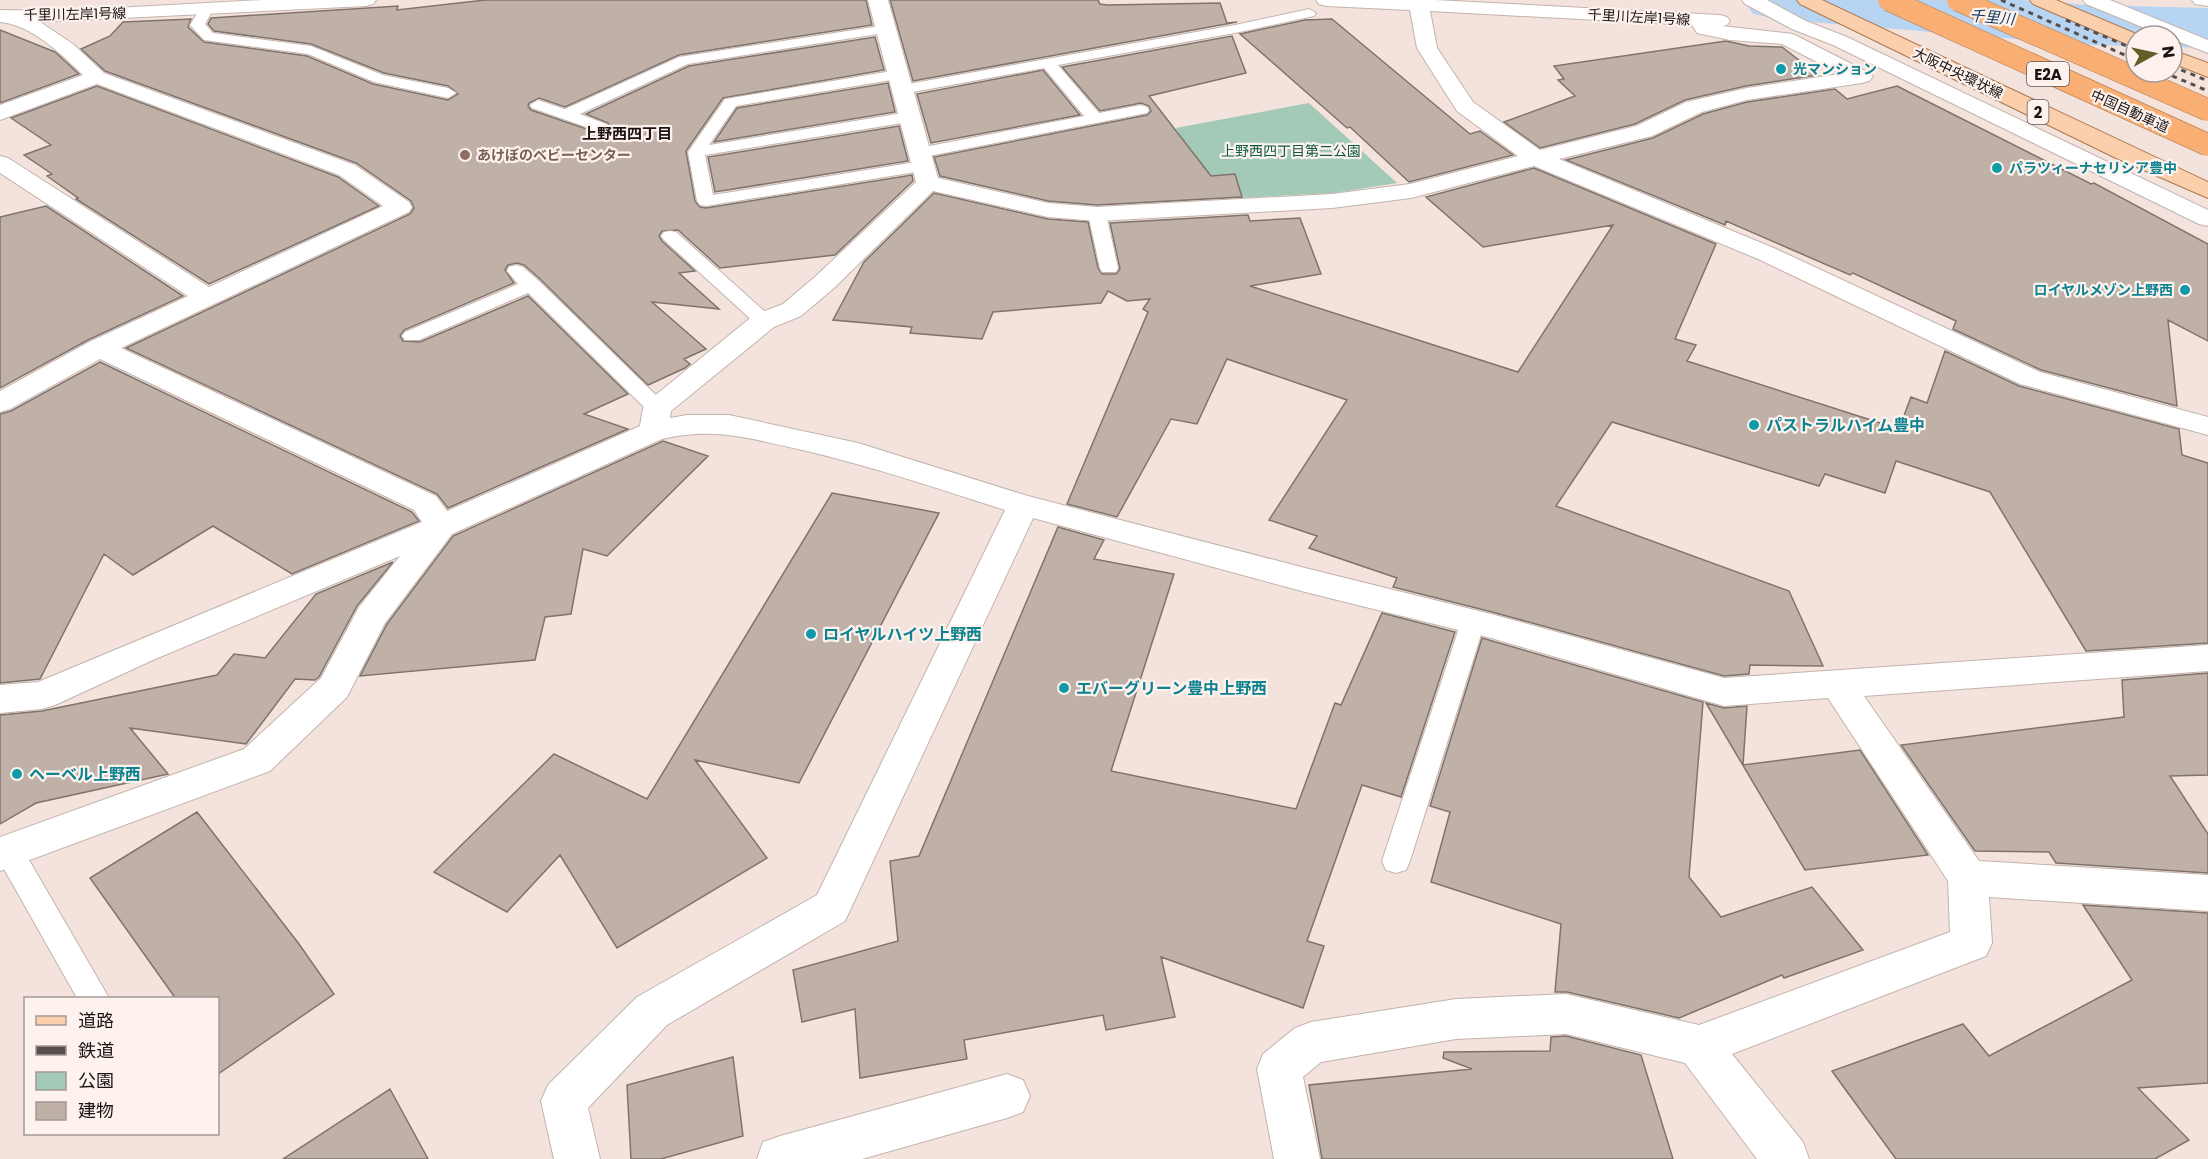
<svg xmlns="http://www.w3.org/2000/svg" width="2208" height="1159" font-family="Poppins,'Noto Sans JP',sans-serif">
  <rect width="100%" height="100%" fill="#f4e3dd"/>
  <path fill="#a2cab7" d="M1309,103l88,80 -64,10 -175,9 -20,-53 44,-9 -6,-12z"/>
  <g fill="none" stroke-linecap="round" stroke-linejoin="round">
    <path fill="#b7d4f2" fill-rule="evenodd" d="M1744,0h277l67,5 120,3v40l-36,-1v-11h-36v10l-48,-1 -312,-26 -23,-5z"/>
  </g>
  <path fill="#bfb1a7" stroke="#80736b" stroke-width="1.5" d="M485,0h381l6,25 -193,30 -114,52 -26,-9 -10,5 -1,3 3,4 70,24 9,-7 -2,-4 -22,-9 103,-48 186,-29 9,33 -161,28 -37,53 9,50 5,6 6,1 206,-33 1,6 -78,74 -115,13 -42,-38 -16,1 -3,5 3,5 33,30 -16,2 40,36 -67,-7 54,47 -22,10 6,5 -5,4 -37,17 -108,-106 -16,-14 -7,-2 -9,2 -3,5 9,13 -110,47 -4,6 3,5 17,1 108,-46 100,98 -44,20 44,15 -180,79 -11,-14 -311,-146 284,-134 4,-6 -3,-7 -55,-38 -251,-92 -24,-22 29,-13 13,-14 68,-3 -3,8 16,15 103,14 66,28 75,16 10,-6 -10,-8 -64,-13 -73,-29 -97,-13 -6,-7 3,-6 187,-12 -1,4z
    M890,0h208l2,4 7,1 113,-2 7,20 10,-1 -324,59z
    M1332,19l138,115 10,-3 33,24 -104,27 -59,-55 -3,1 -107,-94 65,-14z
    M0,30l55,22 24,22 -79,29z
    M1232,36l14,37 -97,23 62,80 24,-2 7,23 -145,8 -49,-4 -108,-25 -6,-19 213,-42 4,-4 -2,-5 -8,-3 -41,8 -38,-44z
    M1726,41l23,5 33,1 36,28 -72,11 -61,14 -50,24 -95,24 -36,-26 71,-26 -17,-16 6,-1 -10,-13z
    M1043,70l37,45 -149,28 -14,-49z
    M888,83l7,29 -181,30 23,-34z
    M97,86l241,91 41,29 -170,78 -133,-85 2,-1 -31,-22 5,-2 -28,-19 27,-10 -40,-27z
    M1897,86l194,98 3,-1 114,61v97l-40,-21 9,86 -136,-36 -88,-41 3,-8 -103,-48 -3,2 -124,-54 -1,4 -159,-65 87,-22 50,-24 44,-12 88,-13 12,10z
    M899,126l9,35 -193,31 -7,-35z
    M1534,168l182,76 -41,95 21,6 -9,16 212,68 12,-32 16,6 18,-52 74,35 160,43 3,26 26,8v180l-122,8 -96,-159 -94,-31 -11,32 -60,-19 -6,12 -207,-64 -56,84 233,85 34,75 -73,-1 -1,9 -25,2 -232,-64 -99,-25 4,-9 -88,-30 8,-12 -48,-16 78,-120 -120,-41 -30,65 -26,-5 -54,98 -50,-13 81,-192 -5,-3 7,-10 -23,2 -19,-10 -7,12 -108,9 -11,27 -72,-6 2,-6 -79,-7 31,-58 70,-69 114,26 40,3 10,46 4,6h14l4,-5 -10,-46 138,-8 2,6 50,-3 21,56 -71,12 268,86 95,-147 -130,22 -57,-50z
    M46,206l137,90 -95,44 -88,48v-171z
    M100,362l312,150 7,9 -127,53 -79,-48 -80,49 -29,-21 -64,125 -40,4v-269l11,-3z
    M663,441l45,15 -101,100 -24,-7 -12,65 -26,3 -10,43 -175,16 27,-52 66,-88z
    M832,493l107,20 -140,270 -104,-23 72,98 -150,90 -57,-93 -53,57 -73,-40 120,-118 93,45z
    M1058,527l46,13 -10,19 80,15 -63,197 185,38 39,-106 6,2 41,-92 73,19 -54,165 -39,-12 -55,156 17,5 -21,62 -142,-51 14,60 -69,13 -3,-15 -139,25 3,19 -107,19 -5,-69 -53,13 -9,-52 105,-29 -8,-80 29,-5z
    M393,562l-36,44 -38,71 -4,3 -20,-1 -49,65 -116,-16 38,46 -132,29 -36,21v-109l42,-4 175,-36 17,-21 31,4 51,-64z
    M1482,638l221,64 -14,175 32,40 91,-30 51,63 -79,28 -2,-3 -103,43 -112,-26h-12l6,-68 -130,-42 19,-70 -20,-6z
    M2208,673v102l-38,1 38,58v39l-152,-10 -7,-11 -74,-1 -74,-106 223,-28 -2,-37z
    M1706,703l18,5 23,-2 -4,59 117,-15 68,105 -123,15z
    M197,812l102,132 35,50 -116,80v-75h-42l-86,-121z
    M2083,905l125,8v170l-70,5 51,52 -34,19h-259l-64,-88 131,-47 26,32 143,-76z
    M1566,1036l75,19 32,104h-351l-13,-74 163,-16 -29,-11 1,-6 106,-1 1,-14z
    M733,1057l10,79 -82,23h-30l-4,-74z
    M390,1089l38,70h-145z"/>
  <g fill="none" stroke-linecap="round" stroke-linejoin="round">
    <defs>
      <path id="service" d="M206,6l7,4 -8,14 8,9 98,13 72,29 65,13 8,5 -8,5 -74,-16 -66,-28 -104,-14 -14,-15 11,-18z
        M1309,9l7,4 -2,3 -79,17 -177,32 41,48 42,-8 6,2 2,3 -2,3 -228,45 -8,-5 8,-5 165,-32 -40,-48 -142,26 -5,-2 -3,-3 3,-3 338,-61z
        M886,25l7,4 -2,3 -203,32 -108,50 26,10 2,3 -8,5 -68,-24 -2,-3 8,-5 27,9 114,-52z
        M898,70l8,5 -3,3 -167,28 -27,39 200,-33 8,5 -8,5 -204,33 8,40 209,-34 8,5 -2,4 -222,36 -6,-1 -3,-4 -9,-49 37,-53z
        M1097,209l6,1 3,4 12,54 -2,4h-14l-2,-4 -12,-54 3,-4z
        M670,231l6,1 95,85 3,4 -3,4h-14l-93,-85 -3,-4 3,-4z
        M516,265l7,2 16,14 125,122 4,5 -4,5 -7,2 -7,-2 -122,-120 -109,47h-14l-3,-4 3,-4 113,-48 -11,-13 2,-4z
        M1473,613l9,3 3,6 -75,239 -4,9 -10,3 -10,-3 -4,-9 79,-239 3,-6z
        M8,838l10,3 91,157h-32l-77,-136v-21z"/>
      <path id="minor" d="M262,0h114l-3,4 -7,2 -326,16 33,22 31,29 251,92 54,37 3,5 -3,5 -288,136 315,148 11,15 193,-85 3,-18 4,-6 107,-87 29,-11 33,-28 100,-94 -48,-182h20l50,178 110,25 49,4 235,-13 78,-10 108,-28 -61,-45 -40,-63 -7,-38 -84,-4 -7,-2 -3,-4h119l285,15 7,2 3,4 -3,4 -5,1 71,8 76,39 4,4 -4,4 -7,2 -115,17 -45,12 -50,24 -93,23 217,90 264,123 168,45v18l-188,-51 -262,-125 -224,-93 -123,32 -79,10 -235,13 -49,-4 -115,-26 -99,97 -33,28 -27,11 -103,84 -1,7 17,-3h42l129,28 170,53 281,73 182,45 233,64 484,-33v26l-344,25 115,165 229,14v36l-219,-14 3,46 -6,13 -254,98 71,88 6,17h-52l-72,-96 -119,-29 -110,5 -135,23 -18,15 17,82h-46l-17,-90 6,-15 32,-26 16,-6 145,-23 110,-5 133,31 251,-93 -2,-51 -120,-183 -104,8 -233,-68 -182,-45 -276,-75 -188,403 -178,104 -79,83 12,51h-46l-13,-58 7,-16 89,-88 180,-102 188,-385c-69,-22 -137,-45 -207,-61 -50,-11 -84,-22 -136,-10l-210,95 -67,89 -38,74 -77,74 -270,100v-34l244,-88 77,-71 38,-71 41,-51 -247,104 -98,45 -13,4 -42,4v-28l38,-3 384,-160 -8,-12 -314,-151 -90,50 -10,3v-21l89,-49 99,-46 -188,-123v-17l8,2 201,129 174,-81 -44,-31 -242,-91 -97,36v-15l83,-30c-22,-21 -51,-50 -83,-53v-12l61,1zM1430,11l262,14 5,8 33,7 52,4 58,30 -93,14 -61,14 -50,24 -96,24 -67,-48 -36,-54z
        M1742,0h25l39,21 41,16 361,173v16l-9,-2 -366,-179 -41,-16 -47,-25z
        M2083,0h27l98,40v13l-36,-14v-3h-8l-78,-32z
        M2192,0h16v6l-13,-2z
        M1007,1074l16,6 7,16 -7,16 -16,6 -145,41h-105l6,-17 17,-6z"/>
      <path id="primary" d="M1797,0h25l386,182v16l-92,-40 -316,-154z
        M2030,0h26l85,36h-5v11l-7,-2 -96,-41z
        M2172,50l36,13v14l-36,-14z"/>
    </defs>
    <use href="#service" stroke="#c3b3ad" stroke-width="2"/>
    <use href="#minor" stroke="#c3b3ad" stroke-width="2"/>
    <use href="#primary" stroke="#ab7951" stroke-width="2"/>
    <use href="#service" fill="#fff" fill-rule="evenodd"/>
    <use href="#minor" fill="#fff" fill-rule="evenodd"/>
    <use href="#primary" fill="#fbcfab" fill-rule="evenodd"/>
    <path stroke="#584f4c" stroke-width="3" stroke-dasharray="5 5" stroke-linecap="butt" d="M2001,0l135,60
      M2066,20l70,30
      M2172,66l36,15
      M2163,72l45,19"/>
    <defs>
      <path id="motorway-bridge" d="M1889,0l319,145
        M1958,0l250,110"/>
    </defs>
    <use href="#motorway-bridge" stroke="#ab7951" stroke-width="23" stroke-linecap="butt"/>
    <use href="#motorway-bridge" stroke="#f9af73" stroke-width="22"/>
  </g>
  <g fill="#0f9aa8" stroke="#fdf2ee" stroke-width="2">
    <circle cx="1781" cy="69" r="6"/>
    <circle cx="1997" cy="168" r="6"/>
    <circle cx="2185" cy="290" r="6"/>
    <circle cx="1754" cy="425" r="6"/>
    <circle cx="811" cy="634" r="6"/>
    <circle cx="1064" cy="688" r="6"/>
    <circle cx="17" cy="774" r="6"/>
  </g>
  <circle fill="#8d6e63" stroke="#fdf2ee" stroke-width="2" cx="465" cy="155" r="6"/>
  <g text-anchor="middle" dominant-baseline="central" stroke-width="4.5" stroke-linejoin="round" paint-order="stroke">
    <g font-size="14" fill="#1a1412" stroke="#fdf2ee">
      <text transform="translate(75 14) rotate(-1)">千里川左岸1号線</text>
      <text transform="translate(1639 17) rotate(3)">千里川左岸1号線</text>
      <text transform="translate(1958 73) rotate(26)">大阪中央環状線</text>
      <text transform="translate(2130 111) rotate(24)">中国自動車道</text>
    </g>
    <g font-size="14" font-weight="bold" fill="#0d838f" stroke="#fdf2ee" text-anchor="start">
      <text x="1793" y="69">光マンション</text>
      <text x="2009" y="168">パラツィーナセリシア豊中</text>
      <text x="2173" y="290" text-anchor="end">ロイヤルメゾン上野西</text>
    </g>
    <g font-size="14" fill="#0e5a41" stroke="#fdf2ee">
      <text x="1291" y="151">上野西四丁目第二公園</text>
    </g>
    <g font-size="14" font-weight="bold" fill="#785e54" stroke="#fdf2ee" text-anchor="start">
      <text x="477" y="155">あけぼのベビーセンター</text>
    </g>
    <g font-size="15" font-style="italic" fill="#0a345b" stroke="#fdf2ee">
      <text transform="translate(1992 17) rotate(5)">千里川</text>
    </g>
    <g fill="#fdf2ee" stroke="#5e5754" stroke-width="1.5">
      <rect x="2027" y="62" width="42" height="24" rx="4.5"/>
      <rect x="2027.5" y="100" width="21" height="24" rx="4.5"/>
    </g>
    <g font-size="15" font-weight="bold" fill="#1a1412">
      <text x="2048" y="74">E2A</text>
      <text x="2038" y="112">2</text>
    </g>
    <g font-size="15" font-weight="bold" fill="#1a1412" stroke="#fdf2ee">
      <text x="627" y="133">上野西四丁目</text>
    </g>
    <g font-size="16" font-weight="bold" fill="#0d838f" stroke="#fdf2ee" text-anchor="start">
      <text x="1766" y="425">パストラルハイム豊中</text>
      <text x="823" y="634">ロイヤルハイツ上野西</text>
      <text x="1076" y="688">エバーグリーン豊中上野西</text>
      <text x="29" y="774">ヘーベル上野西</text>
    </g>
  </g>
  <rect x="24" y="997" width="195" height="138" fill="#fdf2ee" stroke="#a29996" stroke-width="1.5"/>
  <rect x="36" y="1016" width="30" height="9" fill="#fbcfab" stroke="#a29996" stroke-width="1.5"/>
  <text x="78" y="1027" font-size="18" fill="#1a1412">道路</text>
  <rect x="36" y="1046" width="30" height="9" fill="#584f4c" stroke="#a29996" stroke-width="1.5"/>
  <text x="78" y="1057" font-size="18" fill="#1a1412">鉄道</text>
  <rect x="36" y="1072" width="30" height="18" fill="#a2cab7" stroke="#a29996" stroke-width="1.5"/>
  <text x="78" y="1087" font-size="18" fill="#1a1412">公園</text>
  <rect x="36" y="1102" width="30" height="18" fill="#bfb1a7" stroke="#a29996" stroke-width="1.5"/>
  <text x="78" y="1117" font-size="18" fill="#1a1412">建物</text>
  <g transform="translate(2154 54) rotate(82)"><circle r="28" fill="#fdf2ee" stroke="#a29996" stroke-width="1.5"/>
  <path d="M0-4.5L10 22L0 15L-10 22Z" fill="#665c28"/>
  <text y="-9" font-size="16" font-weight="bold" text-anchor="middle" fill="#1a1412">N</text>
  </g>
</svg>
